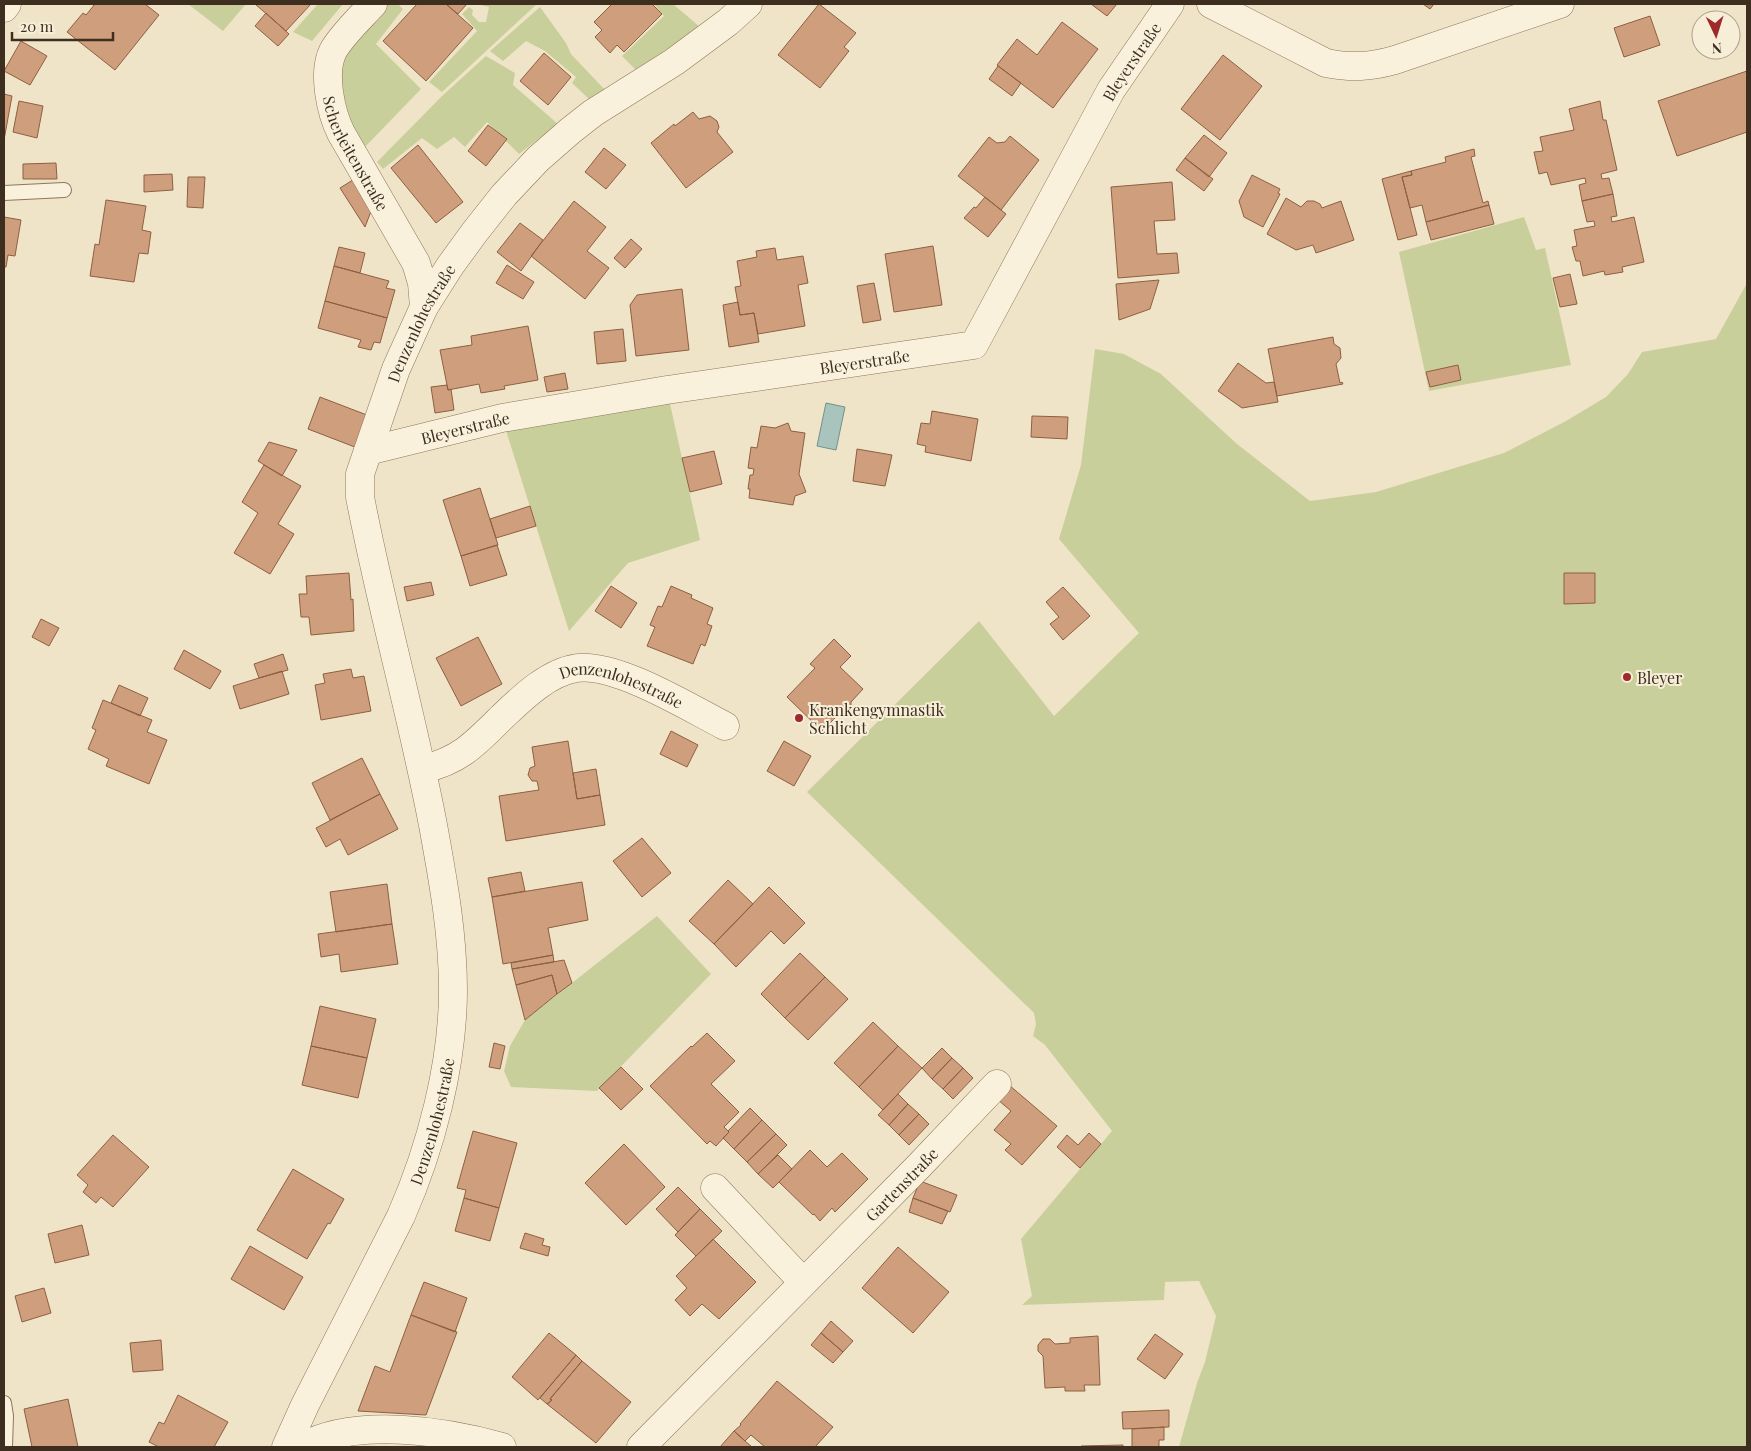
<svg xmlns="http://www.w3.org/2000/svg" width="1751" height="1451" font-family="'Playfair Display',serif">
  <rect width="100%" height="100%" fill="#f0e4c8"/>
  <path fill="#c9cf9b" d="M188,4h58l-23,27z
    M318,4h25l-31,37 -19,-9z
    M385,4h13l5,5 -27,35 45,45 -56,58 -7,-9 -14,-25 -5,-24 3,-29z
    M477,4h60l-95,88 -13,-10 48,-51 -15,-17 7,-7 4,3 -1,5 7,7h7l3,-15z
    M654,4h19l27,23 -64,43 -14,-14 42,-40z
    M540,7l26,36 5,11 34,36 -14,11 -19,-18 4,-6 -31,-26 -19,-10 -23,20 -13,-10z
    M486,56l29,17 -2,12 45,39 -39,30 -32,-32 -22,25 -11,-10 -17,12 -15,-11 -39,31 -6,-7 65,-66z
    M1524,217l12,33 9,-2 26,117 -142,26 -30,-139z
    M1747,283v1164h-568l18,-64 8,-21 11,-46 -17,-35 -34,1 -1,18 -142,5 10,-9 -11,-57 91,-108 -67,-86 -12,-9 3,-12 -2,-11 -227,-221 172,-171 75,95 85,-83 -80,-94 22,-74 14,-116 29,5 37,20 76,70 73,57 66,-9 128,-39 62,-32 40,-24 22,-23 14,-22 74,-13z
    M667,390l33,150 -72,23 -59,68 -67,-213z
    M657,916l54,58 -114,117 -86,-4 -7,-16 6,-25 15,-26z"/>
  <path fill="#a9c4bc" stroke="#6f938a" d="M826,403l19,4 -9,43 -19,-4z"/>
  <path fill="#cf9f7d" stroke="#8d5f41" d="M95,4h50l14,11 -44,55 -48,-38 16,-19 3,2z
    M255,4h56l-25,27z
    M417,4h29l27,24 -47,53 -43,-40z
    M446,4h21l-9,10z
    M612,4h40l10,10 -38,38 -7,-7 -7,8 -15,-16 7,-7 -8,-8z
    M819,4l37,29 -12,14 5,4 -29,37 -42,-33z
    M1091,4h26l-10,12z
    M1423,4h11l-4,5z
    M266,13l23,21 -11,12 -23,-20z
    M1650,16l10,29 -36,12 -10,-29z
    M1062,22l36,27 -45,59 -56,-43 20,-26 20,16z
    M21,41l26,15 -17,29 -26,-14z
    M544,53l27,24 -23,28 -28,-24z
    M1223,55l39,31 -42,54 -39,-31z
    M998,66l23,17 -9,13 -23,-17z
    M1747,71v61l-70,24 -19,-55z
    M4,94l8,2 -8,44z
    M19,101l24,5 -6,32 -24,-6z
    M1600,101l3,19h3l11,50 -16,4 1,5 7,-1 4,16 -31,7 -3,-16 7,-2 -1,-5 -34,7 -4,-13 -8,2 -5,-22 9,-1 -3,-14 34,-7 -5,-21z
    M693,112l6,7 11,-3 7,5 2,6 -2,5 16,20 -47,36 -35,-45 23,-19 1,2z
    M488,125l19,14 -21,27 -18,-15z
    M1204,135l23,18 -18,24 -24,-19z
    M1010,136l29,24 -38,50 -43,-34 31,-39 8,6 8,-1z
    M418,145l45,57 -27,21 -45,-55z
    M604,148l22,17 -20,24 -21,-17z
    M1474,149l1,7 -4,1 12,46 5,-2 1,4 -63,17 -4,-17 -12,3 -8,-31 10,-2 -1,-4 35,-9 -1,-5z
    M1185,158l28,21 -9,12 -28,-21z
    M56,163l1,16h-34v-15z
    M1411,171l1,4 -10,2 15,58 -19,5 -16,-61z
    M172,174l1,16 -29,2v-17z
    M1252,175l28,14 -2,4 2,1 -17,33 -19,-10 -5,-16z
    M188,177h17l-2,31 -16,-1z
    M356,178l17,28 -8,21 -25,-39z
    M1172,182l3,38 -21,1 3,33 20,-1 2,20 -61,5 -7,-91z
    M1613,194l4,22 -6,1 1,5 22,-5 10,45 -22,5 1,5 -18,3 -1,-4 -21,5 -3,-15h-4l-4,-14 5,-1 -3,-16 21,-4 -1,-5 -7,1 -5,-21z
    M985,197l21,17 -18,23 -24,-19 10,-11 2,1z
    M1286,198l15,9 6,-6h7l6,3 2,4 19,-7 13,39 -38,13 -3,-8 -17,5 -29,-16z
    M106,200l40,6 -4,24 9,2 -3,22 -9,-1 -5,29 -44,-6 5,-32 4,1z
    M574,201l32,26 -19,24 22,17 -24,31 -54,-43z
    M1489,205l5,19 -63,16 -5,-18z
    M4,217l17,3 -6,36 -7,-1 -2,12h-2z
    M520,223l23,17 -22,31 -24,-19z
    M631,239l11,10 -17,19 -11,-10z
    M933,246l9,59 -48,7 -9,-58z
    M339,247l26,6 -5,20 -26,-7z
    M775,248l2,12 26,-4 5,27 -10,2 7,41 -47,8 -4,-21 -14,2 -5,-28 6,-1 -4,-25 20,-4 -1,-6z
    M507,265l27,17 -11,17 -27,-16z
    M334,266l55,15 -3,7 9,2 -8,28 -62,-17z
    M1570,274l7,30 -17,3 -7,-29z
    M1159,280l-9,29 -31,11 -3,-36z
    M874,283l7,37 -18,3 -6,-37z
    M682,289l7,61 -53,6 -6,-51 7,-10z
    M325,301l62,17 -7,25 -6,-1 -3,8 -13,-3 3,-7 -43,-12z
    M738,302l2,13 14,-2 5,29 -30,5 -6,-42z
    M528,326l10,54 -34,6 1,3 -24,4 -2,-9 -31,6 -8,-40 32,-5 -1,-9z
    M623,329l3,32 -29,3 -3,-32z
    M1333,337l1,7 6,4 1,10 -5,6 4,19 2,-1 1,2 -66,12 -9,-47z
    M1238,363l28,20 8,-1 4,20 -36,6 -24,-17z
    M1458,365l3,15 -31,7 -4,-15z
    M565,373l3,16 -21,3 -3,-15z
    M447,385l1,5 3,-1 3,21 -19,3 -4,-26z
    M320,397l52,20 -12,32 -52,-20z
    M932,411l46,8 -7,42 -46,-9 1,-6 -9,-2 4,-21 9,1z
    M1032,416l36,1 -1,22 -36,-2z
    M788,423l3,8 14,2 -6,41 7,18 -11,4 -2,9 -44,-7 1,-9h-2l2,-14h3l1,-6 -6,-1 3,-21 6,1 4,-22 14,2z
    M269,442l28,8 -15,26 -24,-15z
    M857,449l35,6 -7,31 -32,-5z
    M714,451l8,33 -32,8 -8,-34z
    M264,465l37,21 -23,38 16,10 -24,40 -36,-21 24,-40 -16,-11z
    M480,488l18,57 -37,11 -18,-56z
    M530,506l6,20 -40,12 -6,-19z
    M497,545l10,30 -37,11 -9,-30z
    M349,573l2,27 2,-1 1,32 -43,4 -2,-18h-8l-2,-23h8l-1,-18z
    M1564,573h31v30l-31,1z
    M431,582l3,13 -27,6 -3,-14z
    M611,586l26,17 -16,25 -26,-17z
    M671,586l21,9 -1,3 22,10 -6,16 5,2 -7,20 -4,-2 -8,20 -46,-18 8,-19 -5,-2 8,-19 4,1z
    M1063,587l27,29 -27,24 -13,-16 9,-7 -13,-15z
    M41,619l18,9 -10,18 -17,-9z
    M478,637l24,47 -41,22 -25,-48z
    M834,639l17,17 -11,11 23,22 -12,13v10l-11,1 -18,18 -35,-34 28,-29 -5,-4z
    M184,650l37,21 -11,18 -36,-20z
    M283,654l5,16 -29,8 -5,-14z
    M351,669l2,9 11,-2 7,35 -50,9 -6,-35 10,-2 -2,-9z
    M282,671l7,23 -49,15 -7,-23z
    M119,685l29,13 -8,18 -29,-13z
    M103,700l49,20 -5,12 20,8 -18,44 -43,-18 3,-7 -21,-10 8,-19 -4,-2z
    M671,731l27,14 -11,22 -27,-13z
    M568,741l9,58 23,-4 5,30 -99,16 -7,-45 40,-6 -2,-9h-5l-4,-6 2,-7 5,-2 -3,-19z
    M784,741l27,15 -17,30 -27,-15z
    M362,758l18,36 -50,26 -18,-37z
    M596,769l4,26 -23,4 -4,-26z
    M380,794l18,35 -50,26 -8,-16 -14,8 -10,-19z
    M642,838l29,35 -29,24 -29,-36z
    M521,872l4,19 -33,6 -4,-19z
    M728,880l25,24 -39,40 -25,-23z
    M582,882l6,38 -40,8 5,27 -50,9 -11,-67z
    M387,884l5,40 -56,8 -6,-40z
    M769,887l36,36 -21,21 -13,-13 -35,36 -22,-23z
    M392,924l6,40 -57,8 -2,-18 -18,3 -3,-23z
    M800,953l25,24 -40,41 -24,-24z
    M553,955l1,7 -42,7 -1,-6z
    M564,960l8,23 -15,11 -5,-19 -36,10 -4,-16z
    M552,975l5,19 -32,26 -9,-35z
    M825,977l23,22 -40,41 -23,-22z
    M320,1006l56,13 -9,39 -56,-12z
    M873,1022l25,24 -39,41 -25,-24z
    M707,1033l28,28 -24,23 28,28 -15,15 5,5 -13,14 -6,-5 -3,3 -57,-58 41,-40 1,1z
    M494,1043l11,3 -5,23 -11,-2z
    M311,1046l56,12 -9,40 -56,-13z
    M898,1046l24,22 -39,42 -24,-23z
    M942,1048l10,10 -20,21 -10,-11z
    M952,1058l11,10 -20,21 -11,-10z
    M621,1067l22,22 -22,21 -22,-22z
    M963,1068l10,10 -20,21 -10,-10z
    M1009,1085l48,41 -35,39 -17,-15 6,-6 -17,-14 17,-19 -14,-12z
    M898,1094l10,10 -19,21 -11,-10z
    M908,1104l11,10 -20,21 -10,-10z
    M750,1108l12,12 -28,29 -11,-11 6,-6 -1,-1z
    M919,1114l10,10 -20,21 -10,-10z
    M762,1120l14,14 -29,28 -13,-13z
    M473,1131l44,12 -18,65 -35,-10 2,-8 -9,-2z
    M1089,1133l12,11 -21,24 -23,-21 10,-12 11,10z
    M776,1134l11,11 -29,29 -11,-12z
    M113,1135l36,32 -36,40 -12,-10 -5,6 -13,-11 5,-7 -11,-10z
    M624,1144l41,43 -39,38 -41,-42z
    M810,1150l17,17 15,-14 26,26 -33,33 -3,-4 -12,13 -6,-7 -1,1 -34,-33z
    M778,1155l14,14 -19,19 -15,-14z
    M293,1169l51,30 -14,25 -2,-1 -21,36 -50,-29z
    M920,1181l37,14 -7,17 -37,-14z
    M678,1187l22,22 -22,23 -22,-23z
    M464,1198l35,10 -9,33 -35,-10z
    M913,1198l35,13 -6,13 -33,-12z
    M700,1209l22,22 -26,25 -21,-21z
    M82,1225l7,30 -34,8 -7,-29z
    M525,1233l19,6 -2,6 8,2 -2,9 -28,-8z
    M713,1239l43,43 -37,37 -17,-15 -12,12 -15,-16 12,-12 -11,-12z
    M250,1246l53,31 -19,33 -53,-31z
    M898,1247l51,45 -36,41 -51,-45z
    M424,1282l43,16 -12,34 -44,-17z
    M44,1288l7,25 -29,9 -7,-26z
    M411,1315l46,17 -31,83 -68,-4 17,-45 15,6z
    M831,1321l22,20 -10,11 -22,-19z
    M549,1333l27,22 -38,45 -26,-23z
    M821,1333l22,19 -10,11 -22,-18z
    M1155,1334l28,20 -18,25 -28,-20z
    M1098,1336l2,49h-16l1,6h-20v-4l-20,1 -2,-32 -5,-5v-6l5,-6h7l5,5 15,-1v-5z
    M161,1340l2,30 -30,2 -3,-29z
    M576,1355l6,6 -32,38 2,1 -5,4 -7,-6z
    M582,1361l49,41 -35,41 -49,-39 5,-4 -2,-1z
    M777,1381l56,46 -18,20h-50l-14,-12 -6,6 -11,-10 7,-6 -1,-1z
    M178,1395l50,27 -14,25h-55l-10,-5 10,-20 5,2z
    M68,1399l10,48h-46l-8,-38z
    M1169,1410v17l-46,2 -1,-17z
    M1164,1427v13h-5v7h-27v-18z
    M734,1431l11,10 7,6h-32z
    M1123,1445v2h-42v-1z"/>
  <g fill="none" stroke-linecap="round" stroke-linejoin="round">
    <defs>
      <path id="service" d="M4,193l60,-3
        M4,1403l2,13 -1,31"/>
      <g id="minor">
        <path id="s1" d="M373,4c-12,13 -32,32 -40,47 -11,22 -2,62 8,82l75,130 6,20 2,24"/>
        <path d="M1211,4l115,59c25,5 44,4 69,-3l165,-56"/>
        <path d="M4,8l3,-4"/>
        <path id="s2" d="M368,451l134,-33 165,-28 307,-45 137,-255 59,-86"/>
        <path id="s3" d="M423,769c36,-8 52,-25 78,-51 20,-19 47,-46 76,-50 40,-5 111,39 148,58"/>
        <path d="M715,1188l88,94"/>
        <path id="s4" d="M286,1447l19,-42 96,-189c30,-68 52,-152 52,-226 0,-56 -10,-110 -20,-165 -21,-110 -52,-218 -73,-328v-23l36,-105 28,-62 26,-41 24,-33 30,-38 34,-36 32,-28 23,-18 81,-51 54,-40 20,-18"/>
        <path d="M302,1447c53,-30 144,-16 200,0"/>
        <path id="s5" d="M641,1447l277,-280 79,-83"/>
      </g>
    </defs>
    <use href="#service" stroke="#8d765c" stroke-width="16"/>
    <use href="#minor" stroke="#8d765c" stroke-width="29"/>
    <use href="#service" stroke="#faf1dc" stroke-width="14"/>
    <use href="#minor" stroke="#faf1dc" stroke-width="28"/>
  </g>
  <g fill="#9e2a2b" stroke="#f7eed8" stroke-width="2">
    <circle cx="1627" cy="677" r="5"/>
    <circle cx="799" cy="718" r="5"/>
  </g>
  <g text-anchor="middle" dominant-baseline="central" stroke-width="4" stroke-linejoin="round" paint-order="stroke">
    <g font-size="16" fill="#3d2e20" stroke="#f7eed8">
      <text stroke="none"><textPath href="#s2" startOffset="940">Bleyerstraße</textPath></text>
      <text stroke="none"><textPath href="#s1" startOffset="171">Scherleitenstraße</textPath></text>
      <text stroke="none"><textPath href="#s4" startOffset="1180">Denzenlohestraße</textPath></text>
      <text stroke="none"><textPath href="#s2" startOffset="505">Bleyerstraße</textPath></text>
      <text stroke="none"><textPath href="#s2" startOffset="100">Bleyerstraße</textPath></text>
      <text stroke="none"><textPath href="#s3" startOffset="234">Denzenlohestraße</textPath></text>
      <text stroke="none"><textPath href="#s4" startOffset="358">Denzenlohestraße</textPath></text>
      <text stroke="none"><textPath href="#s5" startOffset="370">Gartenstraße</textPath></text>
    </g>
    <g font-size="16" fill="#3d2e20" stroke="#f7eed8" text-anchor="start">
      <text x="1637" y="677">Bleyer</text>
      <text x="809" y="709">Krankengymnastik<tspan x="809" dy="18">Schlicht</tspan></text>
    </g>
  </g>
  <rect width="1751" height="1451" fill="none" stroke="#3d2e20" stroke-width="10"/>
  <g transform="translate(1716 35) rotate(176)"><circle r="24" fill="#f7eed8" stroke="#ada18e"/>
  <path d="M0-4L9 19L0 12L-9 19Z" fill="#9e2a2b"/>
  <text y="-8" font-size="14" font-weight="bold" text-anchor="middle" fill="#3d2e20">N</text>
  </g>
  <path d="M12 32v8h101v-8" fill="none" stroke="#3d2e20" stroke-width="2.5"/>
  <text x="20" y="32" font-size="15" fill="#3d2e20" stroke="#f7eed8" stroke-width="4" paint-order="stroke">20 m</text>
</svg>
